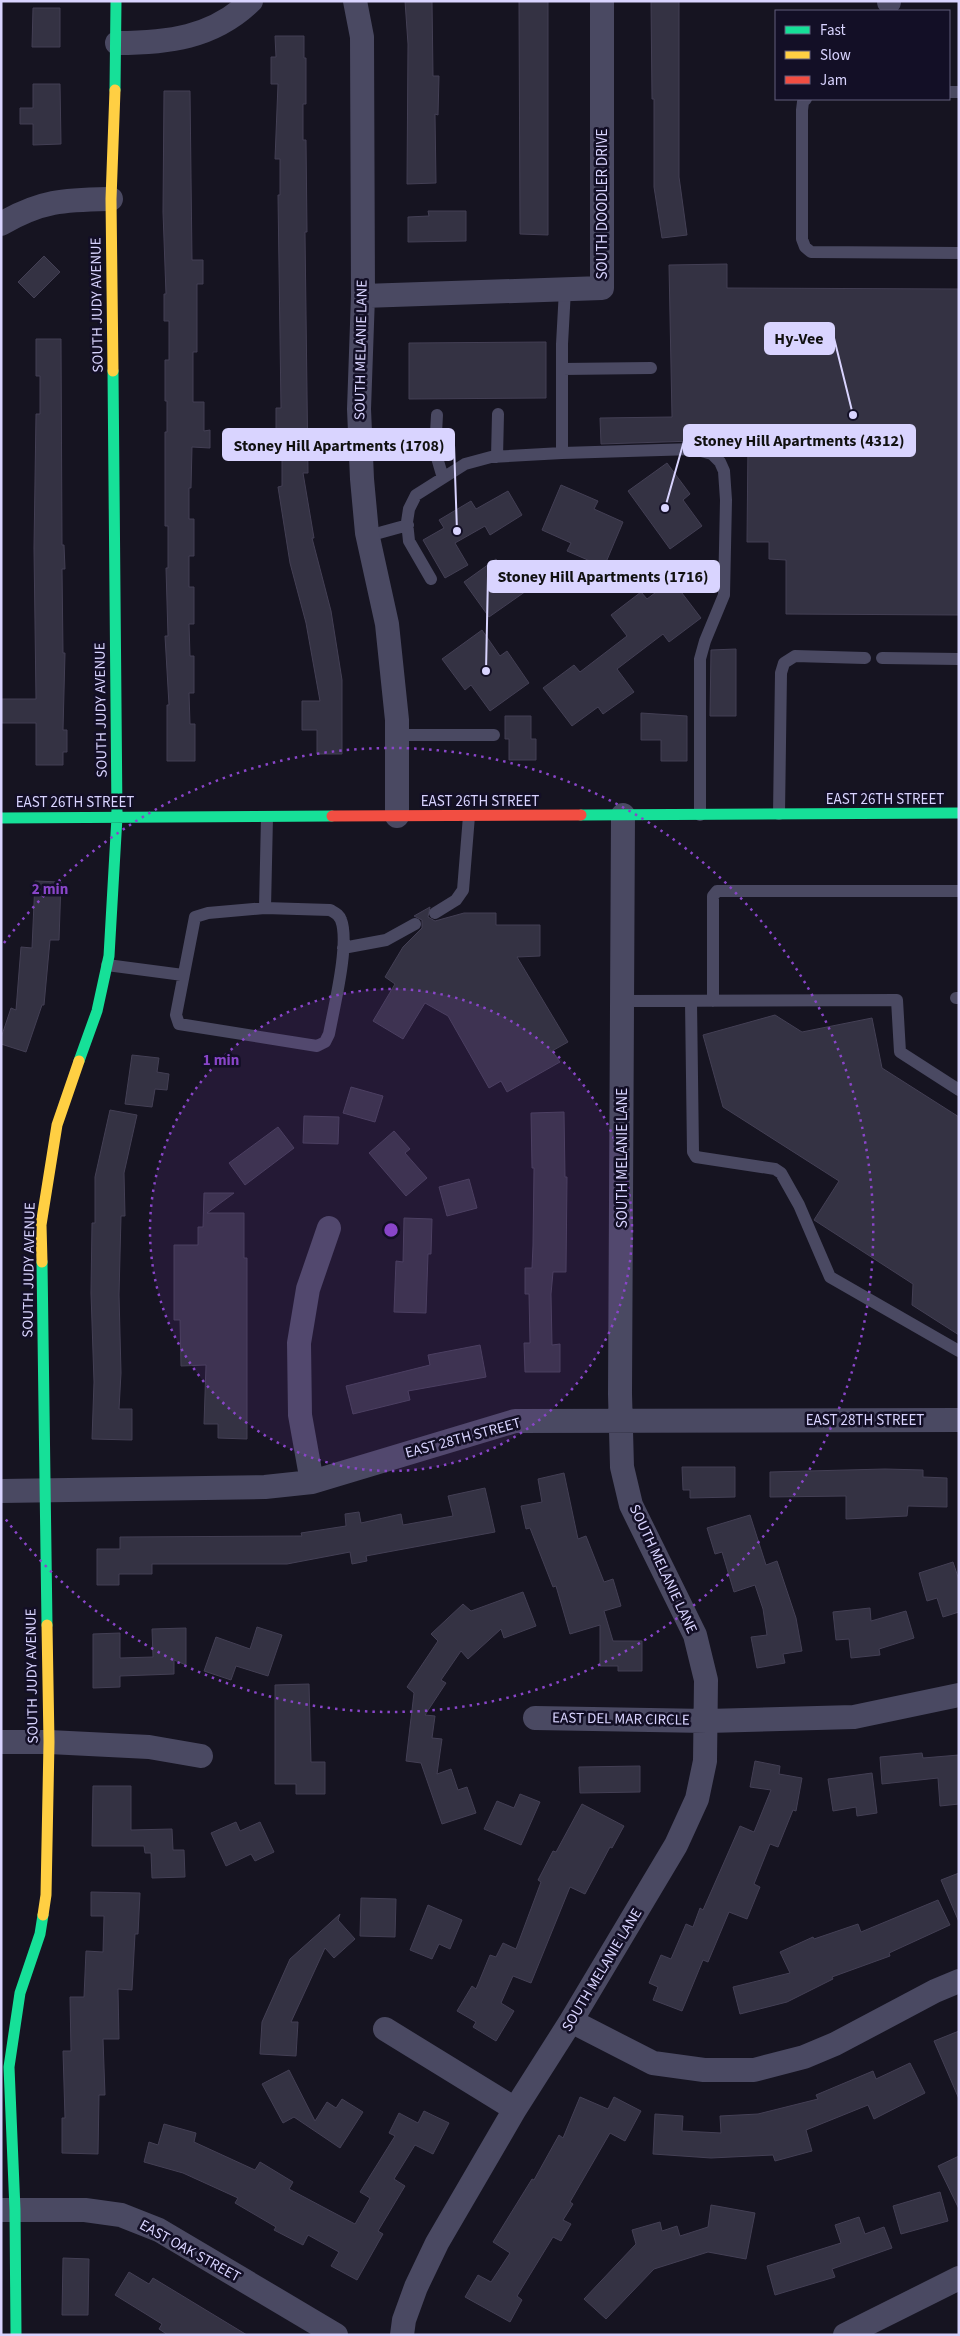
<svg xmlns="http://www.w3.org/2000/svg" width="960" height="2336" font-family="'Source Sans 3',sans-serif">
  <rect width="100%" height="100%" fill="#161421"/>
  <path fill="#343243" stroke="#433f54" d="M405,1h27l1,75h6l-1,39 -3,-1 1,69 -29,1 1,-140z
    M519,1h29v234l-28,-1z
    M651,1h28v176l8,58 -25,3 -8,-51v-88h-2z
    M33,8h27v39h-28z
    M275,36h29v22h2v46h-3v36h3l1,92h-2l3,241h-5l11,65h-2l19,73 11,69v74h-25v-24h-15v-29h18l-14,-78 -16,-60 -12,-76 4,-1v-34h-6v-44h5l-3,-213h2v-36h-5l3,-75h-7v-27h5z
    M33,84h27l1,60 -28,1v-21h-13v-16h13z
    M164,91h26l2,169h11v24h-6v68h-4v50h11v29l6,-1v18l-18,-1 -1,41h-2v31h5v37h-5v31h5v37h-5l1,32h4v37h-5l1,31h5v37h-28v-56h2l-4,-69h3l-2,-68h2v-42h-3v-94h2v-31h-2v-41h4v-39h-5v-27h2l-3,-82z
    M428,211h38v30l-58,1v-25l21,-1z
    M44,256l16,16 -26,26 -16,-16z
    M727,264v24l232,1v326l-173,-1v-54l-17,-1v-17h-22l1,-100 -54,-1 -93,3 -1,-26 72,-1 -3,-152z
    M36,339h25l1,206h2l1,24h-3l1,84h2l-2,77h4v22h-4v13h-27v-42h-35v-24h35l-2,-151 2,-134h4v-38h-4z
    M546,342v56l-137,1v-56z
    M667,463l23,31 -7,6 19,26 -32,23 -42,-58z
    M561,485l37,16 -4,8 29,13 -19,45 -37,-16 4,-8 -29,-13z
    M508,491l14,24 -32,20 -5,-9 -30,17 13,22 -23,13 -22,-38 21,-12 -5,-8 32,-19 5,8z
    M496,559l10,15 8,-5 15,20 -40,28 -25,-35z
    M672,580l29,38 -32,24 -6,-8 -46,35 17,23 -31,22 -5,-7 -26,19 -29,-38 31,-23 6,7 47,-36 -16,-21 30,-23 6,7z
    M482,630l18,26 7,-5 22,32 -39,28 -19,-26 -6,5 -23,-31z
    M736,649v67h-26l1,-66z
    M641,713l46,3v45h-26v-21h-20z
    M505,716h26v23h5v21h-27v-21h-4z
    M35,881l26,1 -2,58h-9l-6,65h-2l-16,47 -25,-8v-6l10,-30 5,2 5,-63 11,1z
    M430,907l-2,10 7,4 29,-8h32v12h44v31l-23,1 51,85 -16,9 8,11 -53,30 -6,-11 -12,7 -41,-72 -23,-13 -22,36 -30,-18 22,-37 -10,-7 18,-30 19,-19v-8l-8,-4z
    M775,1015l27,17 70,-14 10,50 77,49v218l-47,-30 1,-21 -99,-64 25,-39 -116,-74 -20,-72z
    M132,1055l27,3 -2,14 12,2 -2,16 -12,-1 -3,18 -27,-3z
    M351,1087l32,9 -8,26 -32,-9z
    M110,1110l27,5 -13,58 1,43h-4l-2,79 2,78 -2,36h13v31l-40,-1 2,-57 -3,-89 1,-70h3v-46z
    M564,1112l1,65h2l-1,95h-13l-2,22 1,51 8,-1v28h-35l-1,-29h6l-1,-49h-4v-26h7l1,-23 1,-77h-2l-1,-55z
    M304,1116l35,1 -1,27 -35,-1z
    M278,1127l16,21 -49,37 -16,-22z
    M394,1131l16,18 -5,4 22,25 -21,18 -37,-43z
    M469,1179l8,29 -30,8 -8,-29z
    M204,1193h30l-27,20h37v45h3v181l-29,-1v-14h-14l2,-59 -25,1 -1,-46h-6v-75h24v-18h5z
    M404,1218l28,1 -1,35h-3l-2,59 -32,-1 2,-51 7,1z
    M480,1345l6,32 -78,14 2,9 -57,14 -7,-28 84,-21 -2,-10z
    M682,1467h53v30l-45,1v-8h-7z
    M885,1469l38,1v7l24,1v29l-39,-1 -1,10 -61,3v-23l-76,1v-25z
    M564,1473l14,66 8,-3 18,46 9,-3 8,27 -17,5 9,30h29v30h-24v-5h-18v-41l-30,9 -14,-48 -3,1 -23,-59 -4,1 -5,-23 21,-4 -4,-23z
    M485,1488l10,44 -129,24 1,5 -15,3 -2,-12 -63,12h-135v10h-33v11h-22v-36h23v-12l182,-1 -1,-3 45,-7 -1,-12 14,-2 2,11 40,-9 2,11 50,-9 -5,-20z
    M750,1515l16,50 11,-4 19,57 6,33 -19,3 2,9 -28,5 -6,-31 16,-2 -4,-26 -8,-24 -21,7 -12,-40 -7,2 -8,-26z
    M953,1562l6,18v32l-16,5 -6,-19 -10,3 -8,-28z
    M523,1592l13,34 -32,12 -3,-9 -33,30 -7,-8 -20,29 5,3 -21,32 10,1 -3,22 10,1 -5,35 14,-5 7,21 9,-3 9,26 -34,11 -21,-61 -15,-2 8,-68 -7,-6 31,-46 -7,-7 32,-30 8,7z
    M870,1608l1,13 35,-10 8,27 -35,11 1,6 -29,3 -2,-19 -13,1 -3,-28z
    M257,1627l25,8 -14,41 -32,-10 -5,14 -27,-9 12,-34 34,12z
    M186,1628v37l-12,-5v14l-54,2v11l-27,1v-54l27,-1v25l33,-1 -1,-28z
    M309,1684l2,78h14v32h-29v-10h-21v-99z
    M922,1753l1,5 36,-3v49l-19,2 -2,-28 -56,6 -2,-27z
    M755,1761l25,5 -1,8 23,4 -6,33 -3,-1 -15,37 -8,-3 -16,40 6,3 -13,32 -18,-7 -21,50 -5,-2 -21,51 -29,-11 5,-13 -9,-4 12,-28 10,4 15,-35 7,3 7,-19 3,2 37,-84 14,6 17,-42 -21,-3z
    M640,1766v26l-60,1 -1,-26z
    M872,1773l5,40 -20,3 -1,-9 -23,4 -5,-32z
    M93,1786h38v44l41,-1 1,21h11l1,27 -33,1 -1,-25h-6l-1,-7h-52z
    M520,1794l20,8 -19,43 -37,-16 13,-28 17,7z
    M582,1804l42,22 -12,22 -2,-1 -25,47 -15,-7 -39,96 -18,-7 -12,27 13,8 -18,30 -23,-14 3,-5 -19,-11 15,-25 4,3 14,-34 6,2 7,-14 13,6 25,-67 -3,-2 15,-29 3,1z
    M236,1822l4,9 20,-9 14,30 -19,9 -4,-7 -25,12 -15,-33z
    M959,1873v49l-18,-42z
    M91,1892l49,1 -2,41h-3l-3,56 -14,-1 1,50h-16l2,56h-6l-1,59 -36,-1v-35h3l-2,-67h8l-1,-54h14l2,-46 17,1 1,-36h-13z
    M361,1898l35,1 -1,38 -35,-1z
    M938,1900l12,25 -61,28 1,3 -58,21 1,2 -46,23 -47,12 -7,-27 57,-14 -10,-21 33,-15 1,2 44,-15 3,8z
    M428,1905l34,15 -12,29 -11,-5 -7,15 -22,-9z
    M340,1914l-2,6 17,19 -21,19 -9,-10 -34,74h7l-2,34 -36,-2 2,-32 28,-63z
    M959,2031v68l-25,-58z
    M910,2063l15,30 -51,26 -6,-14 -62,25 6,21 -37,10 -2,-6 -62,3 -58,-4 2,-40 28,2 -1,15 39,2 -1,-17 38,-2 60,-15 -2,-4 57,-24 3,8z
    M289,2070l26,51 12,-19 9,6 6,-9 21,13 -23,36 -46,-31 -11,6 -21,-39z
    M580,2097l28,12 6,-12 27,14 -16,30 -15,-8 -40,69 3,2 -10,16 8,4 -10,17 -8,-4 -36,59 5,4 -12,22 -45,-25 13,-22 13,7 19,-29 -17,-11 39,-63 2,1 25,-45 4,3z
    M424,2111l25,12 -16,31 -18,-9 -21,34 11,7 -27,45 5,3 -26,46 -26,-14 8,-14 -31,-17 -5,10 -29,-15 2,-3 -41,-24 3,-5 -55,-25 -39,-11 5,-20 9,3 6,-21 32,9 -2,9 61,28 5,-8 33,20 -4,7 66,35 15,-26 -10,-6 35,-56 -6,-3 10,-20 19,10z
    M959,2156v53l-21,-43z
    M940,2192l8,29 -47,13 -8,-28z
    M711,2205l44,8 -9,46 -38,-7 -54,17 -48,50 -22,-20 52,-55 -4,-14 28,-8 2,9 15,-5 3,10 28,-9z
    M859,2217l6,17 19,-7 8,21 -60,21 3,8 -60,18 -8,-29 74,-23 -6,-18z
    M63,2258l26,1 -1,56h-26z
    M129,2272l20,12 4,-6 94,57h-79l-9,-6 3,-5 -47,-29z"/>
  <g fill="none" stroke-linecap="round" stroke-linejoin="round">
    <path stroke="#4a4962" stroke-width="12" d="M949,92h10
      M806,99l-3,3 -1,8v129l3,8 6,5 148,1
      M562,369l89,-1
      M437,415l-2,36 8,27
      M562,453l132,-4 18,5 8,8 4,9 2,29 -2,95 -19,46 -5,18v156
      M497,457l1,-43
      M368,536l40,-11
      M431,579l-22,-38 -2,-19 2,-13 7,-14 49,-31 26,-7 71,-4v-109l3,-54
      M882,658l77,1
      M397,735h97
      M779,814l2,-141 3,-10 11,-7 70,2
      M265,908l-57,5 -13,4 -19,98 3,9 138,22 8,-4 4,-8c5,-27 21,-91 12,-114 -2,-6 -6,-7 -11,-10l-65,-2 2,-91
      M435,913l21,-13 7,-10 6,-74
      M343,948l43,-8 29,-16
      M107,965l76,10
      M956,998h3
      M623,1001l274,-1 3,52 59,38
      M691,1001l2,151 3,5 79,12 6,4 18,32 31,72 129,74
      M713,1001v-105l4,-5h242"/>
    <path stroke="#4a4962" stroke-width="24" d="M355,1l7,36 1,259 -4,113 3,70 5,54 20,91 10,96v96
      M889,1v1
      M117,43c50,0 96,-5 134,-42
      M1,224c41,-24 64,-24 110,-25
      M363,296l239,-8v-287
      M312,1482l-12,-67 -1,-72 9,-54 21,-61
      M1,1491l264,-4 47,-5 203,-61 444,-1
      M535,1718l172,3 147,-4 105,-22
      M1,1742h48l100,5 52,9
      M571,2021l82,42 51,7h50l50,-13 31,-13 100,-53 24,-10
      M385,2029l130,80
      M1,2210h84l36,5 38,15 177,105
      M402,2335l2,-15 12,-33 21,-44 78,-134 56,-88 105,-176 21,-46 8,-38 1,-81 -11,-45 -64,-130 -9,-38 -2,-73 3,-579
      M845,2335l114,-57"/>
    <path stroke="#16e098" stroke-width="11" d="M115,90l1,-89
      M581,815l378,-2
      M1,818l331,-2
      M79,1061l18,-50 12,-55 8,-139 -4,-446
      M42,1262l5,363
      M16,2335l-1,-125 -6,-143 11,-74 20,-59 3,-19"/>
    <path stroke="#ffcf43" stroke-width="11" d="M113,371l-2,-172 4,-109
      M42,1262l-1,-37 16,-100 22,-64
      M43,1915l3,-20 3,-153 -2,-117"/>
    <path stroke="#f24e42" stroke-width="11" d="M332,816l249,-1"/>
  </g>
  <circle cx="391" cy="1230" r="241" fill="#8945c9" fill-opacity=".12"/>
  <g fill="none" stroke="#8945c9" stroke-width="2.5" stroke-dasharray="2.5 5">
    <circle cx="391" cy="1230" r="241"/>
    <path d="M4 943A482 482 0 1 1 4 1517"/>
  </g>
  <g text-anchor="middle" dominant-baseline="central" stroke-width="5" stroke-linejoin="round" paint-order="stroke">
    <g font-size="15" fill="#d9d4ff" stroke="#130f26">
      <text transform="translate(602 204) rotate(-90)">SOUTH DOODLER DRIVE</text>
      <text transform="translate(97 305) rotate(-91)">SOUTH JUDY AVENUE</text>
      <text transform="translate(361 350) rotate(-89)">SOUTH MELANIE LANE</text>
      <text transform="translate(101 710) rotate(-91)">SOUTH JUDY AVENUE</text>
      <text x="885" y="799">EAST 26TH STREET</text>
      <text x="480" y="801">EAST 26TH STREET</text>
      <text x="75" y="802">EAST 26TH STREET</text>
      <text transform="translate(622 1158) rotate(-90)">SOUTH MELANIE LANE</text>
      <text transform="translate(29 1270) rotate(-89)">SOUTH JUDY AVENUE</text>
      <text x="865" y="1420">EAST 28TH STREET</text>
      <text transform="translate(463 1438) rotate(-15)">EAST 28TH STREET</text>
      <text transform="translate(663 1569) rotate(65)">SOUTH MELANIE LANE</text>
      <text transform="translate(32 1676) rotate(-91)">SOUTH JUDY AVENUE</text>
      <text transform="translate(621 1719) rotate(1)">EAST DEL MAR CIRCLE</text>
      <text transform="translate(602 1970) rotate(-59)">SOUTH MELANIE LANE</text>
      <text transform="translate(190 2251) rotate(29)">EAST OAK STREET</text>
    </g>
  </g>
  <circle cx="391" cy="1230" r="8" fill="#8945c9" stroke="#130f26" stroke-width="2.5"/>
  <g font-size="15" text-anchor="middle" font-weight="bold" fill="#8945c9" stroke="#130f26" stroke-width="5" stroke-linejoin="round" paint-order="stroke">
    <text x="50" y="894">2 min</text>
    <text x="221" y="1065">1 min</text>
  </g>
  <path fill="none" stroke="#d9d4ff" stroke-width="2" d="M853 415L834 338M665 508L684 441M457 531L454 445M486 671L488 576"/>
  <g fill="#d9d4ff" stroke="#130f26" stroke-width="2">
    <circle cx="853" cy="415" r="5"/>
    <circle cx="665" cy="508" r="5"/>
    <circle cx="457" cy="531" r="5"/>
    <circle cx="486" cy="671" r="5"/>
  </g>
  <g fill="#d9d4ff" stroke="#d9d4ff" stroke-width="2">
    <rect x="765" y="323" width="69" height="31" rx="5"/>
    <rect x="684" y="425" width="231" height="31" rx="5"/>
    <rect x="223" y="429" width="231" height="31" rx="5"/>
    <rect x="488" y="561" width="231" height="31" rx="5"/>
  </g>
  <g font-size="16" text-anchor="middle" font-weight="bold" fill="#111">
    <text x="799" y="344">Hy-Vee</text>
    <text x="799" y="446">Stoney Hill Apartments (4312)</text>
    <text x="339" y="451">Stoney Hill Apartments (1708)</text>
    <text x="603" y="582">Stoney Hill Apartments (1716)</text>
  </g>
  <rect width="960" height="2336" fill="none" stroke="#d9d4ff" stroke-width="5"/>
  <rect x="775" y="10" width="175" height="90" fill="#130f26" stroke="#625e7d"/>
  <rect x="785" y="26" width="25" height="8" fill="#16e098" stroke="#625e7d"/>
  <text x="820" y="35" font-size="15" fill="#d9d4ff">Fast</text>
  <rect x="785" y="51" width="25" height="8" fill="#ffcf43" stroke="#625e7d"/>
  <text x="820" y="60" font-size="15" fill="#d9d4ff">Slow</text>
  <rect x="785" y="76" width="25" height="8" fill="#f24e42" stroke="#625e7d"/>
  <text x="820" y="85" font-size="15" fill="#d9d4ff">Jam</text>
</svg>
